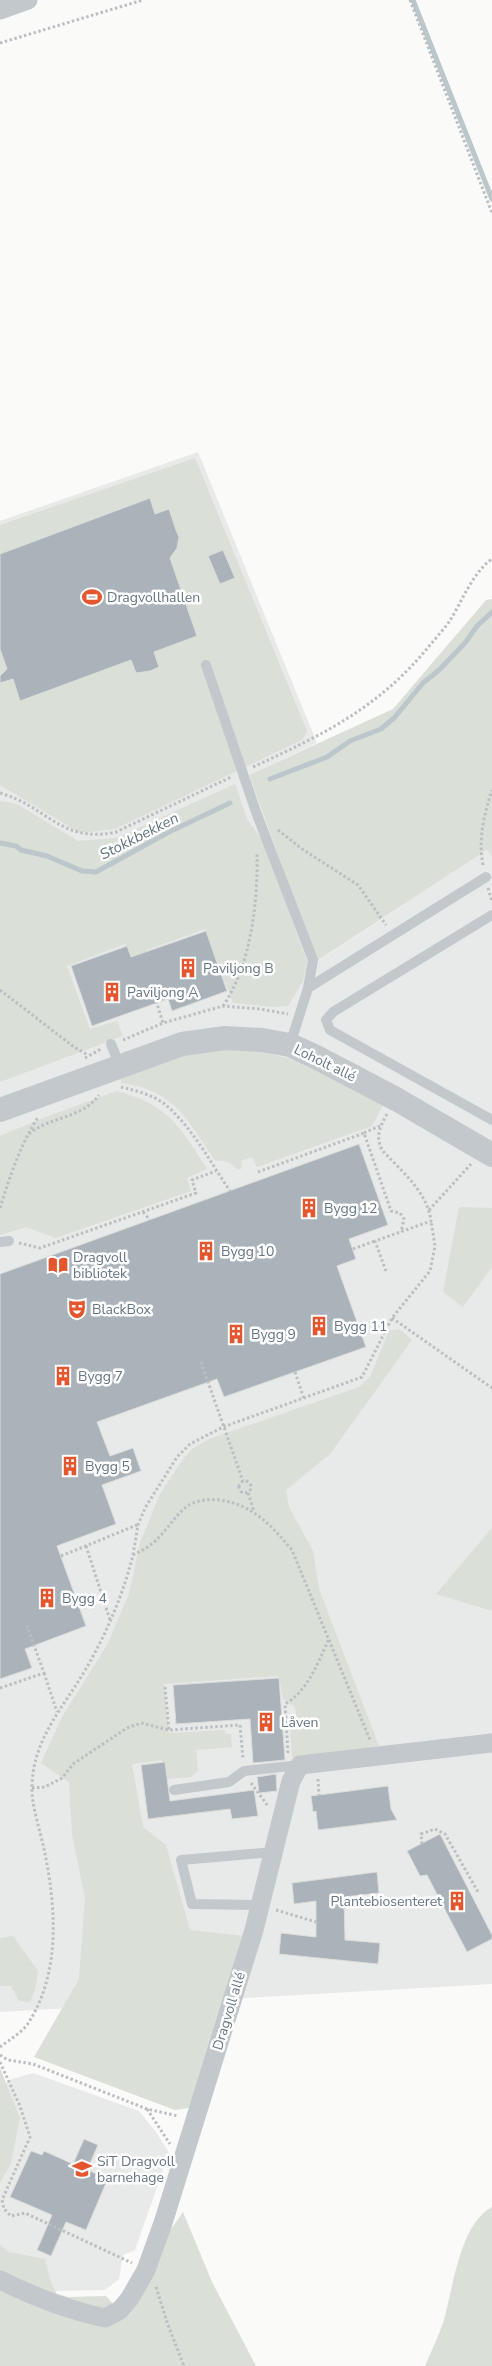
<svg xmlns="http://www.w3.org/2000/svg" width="492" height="2366" font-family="'Nunito Sans',sans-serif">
  <rect width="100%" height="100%" fill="#fafaf8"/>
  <path fill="#e8e9e9" d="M198,452l119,291 -68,32 69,186 169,-111 5,7v1127l-492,28v-1491z
    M33,2073l106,38 17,21 13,21 -34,97 -12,5 -4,24 -14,11 -52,1 -53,-33v-170l12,-9z"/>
  <path fill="#dadfd7" d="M195,458l112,273 -5,9 -187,89 -35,4 -80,-48v-260z
    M492,599v258l-5,-7 -170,111 -68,-186 144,-66 93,-109z
    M235,784l12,35 16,22 44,120 -4,20 -15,25 -15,1 -40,-4 -28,-74 -58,21 3,9 -16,6 -9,-21 -58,22 23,63 27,-8 6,15 -123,46v-281l17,3 61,37 38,-3z
    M223,1047l38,4 53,15 69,39 -11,21 -115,41 -5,-10 -11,4 1,7 -4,2c-7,-8 -12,-10 -23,-9 -26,-40 -42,-72 -94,-78l-1,-8 56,-18z
    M117,1091c52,14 63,36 90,78l-20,9 4,13 -135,47 -30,-11 -26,8v-99l43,-18z
    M459,1207l33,1v59l-29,40 -20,-15z
    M400,1329l12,11 -82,114 -44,36 3,17 24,44 6,38 60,157 -87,12 -2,-31 8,-1 -3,-19 -12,-8 -4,-23 -115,8 5,49 56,-3v4h6l1,13 -36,3 2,21 -7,6 -24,2 -5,-19 -30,4 11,63 23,18 24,85 54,6 -49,171 -20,3 -141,-53 45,-78 6,-81 -13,-63 -3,-53 -28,-19 21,-46 45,-72 22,-51 11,-51 20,-49 23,-35 9,-10 17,-10 150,-52 11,-10 19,-46z
    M492,1528v83l-56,-17z
    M13,1936l25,35 -3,19 -5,12 -11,-1 -8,-15h-11v-48z
    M0,2068l20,50 -9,45 -11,20z
    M492,2207v159h-67c6,-14 13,-29 18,-43 10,-32 16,-99 49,-116z
    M183,2212l29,70 44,84h-256v-121l9,7 36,7 6,24 6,11 11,3 38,-1 10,11z"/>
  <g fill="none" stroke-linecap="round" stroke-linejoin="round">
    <path stroke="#bbc7cb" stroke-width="5" d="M413,0l79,199
      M270,779l57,-22 23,-16 31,-12 13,-11 29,-35 16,-13 26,-27 12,-17 15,-14
      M0,843l16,3 5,4 26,6 35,15 14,1 73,-40 61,-29"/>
  </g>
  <path fill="#aab3b9" stroke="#dcdcda" d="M150,498l5,16 14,-5 7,21 3,7 -2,11 -7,10 27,78 -43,16 5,15 -9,4 -14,2 -5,-13 -111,41 -7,-22 -13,4v-7l7,-7 -7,-20v-95z
    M223,550l12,28 -15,6 -12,-28z
    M206,931l21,60 -55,20 -4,-12 -76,27 -21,-60 56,-20 4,11z
    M359,1144l29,81 -39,14 7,20 -19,7 29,81 -142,50 -7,-18 -120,43 13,34 23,-8 8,23 -39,14 14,39 -59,22 29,80 -61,23 7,19 -32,11v-405z
    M279,1678l6,82 -32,3 -3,-44 -74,5 -3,-39z
    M165,1762l5,39 84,-11 4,26 -26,3 -2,-10 -82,10 -7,-54z
    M276,1774l1,17 -18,2 -2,-16z
    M388,1786l3,23 6,11 -79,10 -2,-19 -3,1 -2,-16z
    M440,1834l52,101v4l-25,13 -40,-77 -7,1 -13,-25z
    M377,1872l2,21 -35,4 1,43 35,3 -2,21 -99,-10 2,-21 35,4v-36l-22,3 -2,-21z
    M84,2139l14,6 -11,25 10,4 -2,4 11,5 -20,47 -20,-8 -15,34 -14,-6 15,-35 -42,-18 21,-46 11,4 2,-4 29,13z"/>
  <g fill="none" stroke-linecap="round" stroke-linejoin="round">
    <path stroke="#bbbfc2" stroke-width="3" stroke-dasharray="2.5 2.5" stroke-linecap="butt" d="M410,0l82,213
      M0,43l143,-43
      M253,767c71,-33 126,-59 177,-122 6,-7 13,-15 19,-23 13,-20 23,-49 43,-63
      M0,793c47,13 61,51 116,39l115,-55
      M278,830l24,19 56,36 28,40
      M483,865c-5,-26 1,-50 9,-75
      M488,888l4,14
      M0,990l74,57 14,8
      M156,1001l7,22
      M223,1006c28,-41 35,-104 34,-153
      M123,1040l40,-17 60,-17 37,3 28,5
      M85,1058l16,-9
      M121,1087c16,4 34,8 46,19 26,23 44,57 63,85
      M364,1133l16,-7
      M29,1134c21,-18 53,-15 70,-39
      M258,1172l106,-39 27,78 9,2 4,6 -3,13
      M0,1208c10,-32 20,-62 38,-91
      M429,1210l42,-46
      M143,1212l7,8
      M19,1243l21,5 156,-55 -4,-13 24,-9
      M353,1249l22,-8
      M386,1271l-11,-30 56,-20c-4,-30 -30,-50 -49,-71 -7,-14 -2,-23 5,-36
      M392,1318l100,70
      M201,1362l42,119
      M295,1372l9,27
      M239 1487a6 6 0 1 1 12 0a6 6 0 1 1-12 0Z
      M248,1493l6,18
      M86,1546l24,74
      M133,1555l5,-30 7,-17 32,-51 13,-13 33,-17 139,-50 30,-59 38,-47 5,-25 -4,-25
      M61,1556l76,-31
      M44,1673l13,39
      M165,1687l4,43
      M0,1688l44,-15 -17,-47
      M288,1753l-3,-49c23,-13 33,-42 44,-65
      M318,1779l1,16
      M251,1783l17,23
      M32,1788l13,-1 17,-9 11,-14 54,-36 14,-5 28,7 71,-5 3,34
      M422,1844l-1,-10 14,-5 10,5 33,58
      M276,1910l40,12
      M0,2047c9,-7 23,-15 29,-25 32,-51 27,-116 15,-173 -4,-19 -13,-45 -12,-63 1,-48 32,-79 55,-119 20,-35 36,-72 46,-112 5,-3 11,-5 16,-9 16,-11 24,-30 40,-41 8,-5 21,-6 30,-5 33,4 52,25 73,50l78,190
      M0,2055l8,5 25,4 114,45 31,7
      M0,2062l20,44 10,31 -28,63 2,9 7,7 14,-3 107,50
      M147,2109l23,35
      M156,2287l12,38 16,41"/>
    <path stroke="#c3c8cc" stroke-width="10" d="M206,665l50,147 57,148 -5,28 -18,57
      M492,915l-159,97 -7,8 4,10 162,90
      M308,988l178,-111
      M111,1044l9,22
      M0,1242l9,-1
      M174,1790l55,-8 15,-11 56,-6
      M260,1905l-68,-1 -11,-44 93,-8"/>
    <path stroke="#c3c8cc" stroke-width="19" d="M0,10l28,-10
      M0,2280c34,17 67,30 105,38l15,-8 10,-12 16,-28 17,-47 91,-293 37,-149 9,-16 192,-22"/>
    <path stroke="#c3c8cc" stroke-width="24" d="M0,1110l182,-66 43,-6 37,2 28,5 24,11 82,43 96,56"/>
  </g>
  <defs>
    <symbol id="stadium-bare" viewBox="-9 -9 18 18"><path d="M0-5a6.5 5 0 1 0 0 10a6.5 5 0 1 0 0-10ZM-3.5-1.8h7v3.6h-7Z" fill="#e4572e" stroke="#fff" stroke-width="2.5" paint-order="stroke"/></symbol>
    <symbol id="building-bare" viewBox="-9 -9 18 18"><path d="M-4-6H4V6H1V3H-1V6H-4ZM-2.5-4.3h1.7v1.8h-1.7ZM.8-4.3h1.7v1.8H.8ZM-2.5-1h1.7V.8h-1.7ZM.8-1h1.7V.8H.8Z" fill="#e4572e" stroke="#fff" stroke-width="2.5" paint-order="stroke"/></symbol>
    <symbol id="library-bare" viewBox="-9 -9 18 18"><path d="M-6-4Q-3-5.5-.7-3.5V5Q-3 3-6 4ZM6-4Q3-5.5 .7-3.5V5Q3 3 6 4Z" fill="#e4572e" stroke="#fff" stroke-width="2.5" paint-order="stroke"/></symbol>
    <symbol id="theatre-bare" viewBox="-9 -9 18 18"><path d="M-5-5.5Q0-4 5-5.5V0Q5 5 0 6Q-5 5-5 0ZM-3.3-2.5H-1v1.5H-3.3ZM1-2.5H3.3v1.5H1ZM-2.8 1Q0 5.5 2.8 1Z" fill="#e4572e" stroke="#fff" stroke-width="2.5" paint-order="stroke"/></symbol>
    <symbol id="school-bare" viewBox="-9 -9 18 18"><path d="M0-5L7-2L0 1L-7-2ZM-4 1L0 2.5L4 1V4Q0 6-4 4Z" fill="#e4572e" stroke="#fff" stroke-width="2.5" paint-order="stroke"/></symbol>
  </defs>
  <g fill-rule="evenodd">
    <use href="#stadium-bare" x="78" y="583" width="28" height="28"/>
    <use href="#building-bare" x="174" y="954" width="28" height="28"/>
    <use href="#building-bare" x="98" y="978" width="28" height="28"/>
    <use href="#building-bare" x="295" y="1194" width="28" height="28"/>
    <use href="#building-bare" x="192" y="1237" width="28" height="28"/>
    <use href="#library-bare" x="44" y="1251" width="28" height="28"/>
    <use href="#theatre-bare" x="63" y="1295" width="28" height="28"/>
    <use href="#building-bare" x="305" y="1312" width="28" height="28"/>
    <use href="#building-bare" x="222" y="1320" width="28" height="28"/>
    <use href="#building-bare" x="49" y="1362" width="28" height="28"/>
    <use href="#building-bare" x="56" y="1452" width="28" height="28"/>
    <use href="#building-bare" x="33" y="1584" width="28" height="28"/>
    <use href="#building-bare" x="252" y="1708" width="28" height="28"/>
    <use href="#building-bare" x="443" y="1887" width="28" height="28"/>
    <use href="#school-bare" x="68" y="2155" width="28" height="28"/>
  </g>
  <g text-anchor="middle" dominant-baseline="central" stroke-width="5" stroke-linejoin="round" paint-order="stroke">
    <g font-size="14" fill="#657683" stroke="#fff" text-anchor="start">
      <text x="107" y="597">Dragvollhallen</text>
      <text x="203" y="968">Paviljong B</text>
      <text x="127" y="992">Paviljong A</text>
      <text x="324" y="1208">Bygg 12</text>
      <text x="221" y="1251">Bygg 10</text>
      <text x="73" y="1257">Dragvoll<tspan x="73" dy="16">bibliotek</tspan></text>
      <text x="92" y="1309">BlackBox</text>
      <text x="334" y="1326">Bygg 11</text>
      <text x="251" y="1334">Bygg 9</text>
      <text x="78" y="1376">Bygg 7</text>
      <text x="85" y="1466">Bygg 5</text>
      <text x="62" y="1598">Bygg 4</text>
      <text x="281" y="1722">Låven</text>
      <text x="442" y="1901" text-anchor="end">Plantebiosenteret</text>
      <text x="97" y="2161">SiT Dragvoll<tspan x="97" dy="16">barnehage</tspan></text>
    </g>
    <g font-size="14" fill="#657683" stroke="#fff">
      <text transform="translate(325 1063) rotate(26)">Loholt allé</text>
      <text transform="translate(229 2011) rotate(-73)">Dragvoll allé</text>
    </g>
    <g font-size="15" font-style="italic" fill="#60757c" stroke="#fff">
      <text transform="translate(139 836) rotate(-27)">Stokkbekken</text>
    </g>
  </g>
</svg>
